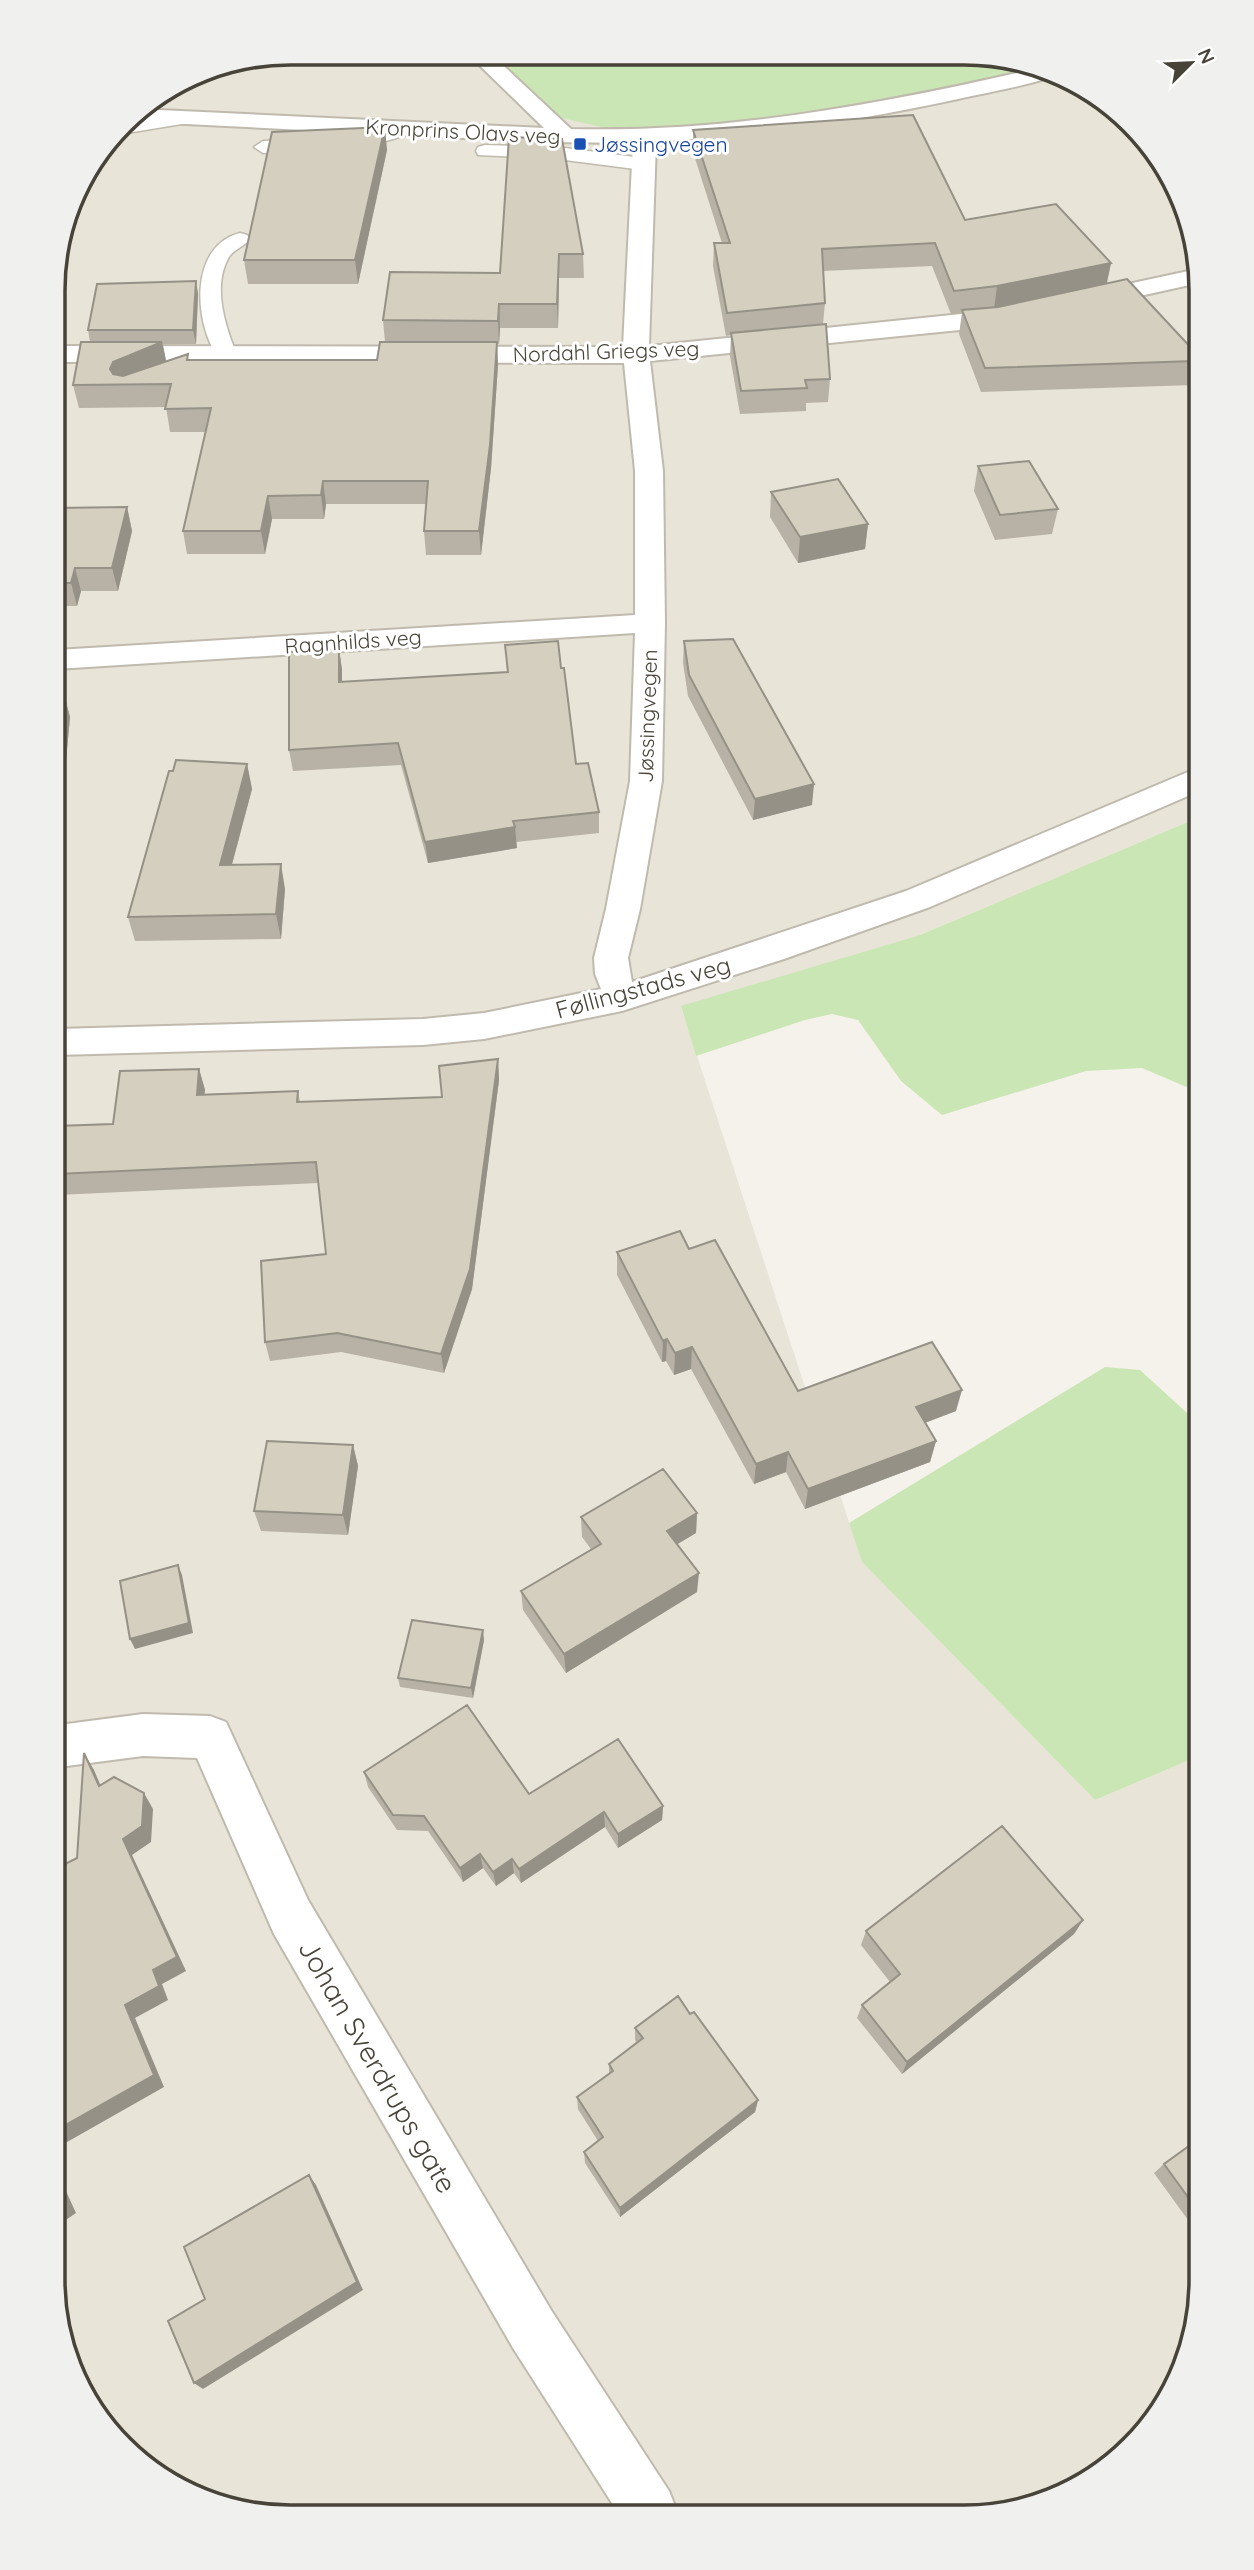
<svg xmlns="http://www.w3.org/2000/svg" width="1254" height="2570" font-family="Quicksand,sans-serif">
  <rect width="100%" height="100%" fill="#f4f2ea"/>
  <path fill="#e8e4d8" d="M290,53l183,1 63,58 396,-16 101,-28 88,44 49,59 23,57 2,591 -275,116 -239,72 181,555 233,238 104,-44 2,540 -18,75 -40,65 -47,42 -70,31 -782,4 -111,-55 -41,-46 -31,-70 -7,-2083 23,-75 56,-72 66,-42z"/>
  <path fill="#cbe6b5" d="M473,54l537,3 23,11 -101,28 -275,44 -121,-28z
    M1195,819l1,272 -54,-23 -56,3 -144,44 -41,-34 -43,-61 -26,-6 -27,6 -109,36 -15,-50 239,-71z
    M1105,1367l35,3 58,53 1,333 -104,44 -233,-238 -13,-39z"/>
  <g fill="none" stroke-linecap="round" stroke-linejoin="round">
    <defs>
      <path id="lane" d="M187,112l9,6 -2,4 -79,13 9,-11z
        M409,122l9,6 -2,4 -53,16 -100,5 -9,-6 9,-6 99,-5z
        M485,145l72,2 86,11 9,6 -9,6 -86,-11 -79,-4 -2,-4 2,-4z
        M240,233l7,2 3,4c-6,8 -16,10 -21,18 -17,29 -4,69 8,98l-4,4h-14c-25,-34 -31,-113 21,-126z"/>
      <path id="street" d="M468,54h23l80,75c156,4 311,-25 463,-60l17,8c-30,10 -62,15 -93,22 -100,22 -200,36 -302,43l-7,204 361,-37 9,3 4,5 -4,5 -9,3 -360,36 13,110 2,152 -3,158 -22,128 -12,49 4,24 274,-91 289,-122v24l-265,114 -146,52 -162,52 -138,28 -61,6 -366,10v-26l366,-10 61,-6 117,-24 -6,-15 -1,-16 12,-49 24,-128 5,-148 -579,36v-19l579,-35v-144l-11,-108 -569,-1v-16l568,1 10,-204 -89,-1 -418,-21 12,-12 406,19z
        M1193,270l1,14 -108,24 -9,-3 -4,-5 4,-5z
        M143,1714l67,2 16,6 82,178 243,410 118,181 8,20h-60l-104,-163 -239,-414 -77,-176 -54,-2 -84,11v-42z"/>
    </defs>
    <use href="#lane" stroke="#bfbaad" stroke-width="3"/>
    <use href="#street" stroke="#bfbaad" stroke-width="4"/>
    <use href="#lane" fill="#fff" fill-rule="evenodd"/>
    <use href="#street" fill="#fff" fill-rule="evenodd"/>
  </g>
  <path fill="#b7b2a5" d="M693,130l272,90 146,43 -4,20 87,68v34l-213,7 -22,-58 3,-21 -11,1 -19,-48 -109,5 2,32 -2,21 7,55 -2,23 -22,1v8l-66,3 -10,-58 1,-21 -5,1 -13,-70 1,-23h8l-29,-91z
    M509,137l74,117 1,24h-25l-1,50h-58l-1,16h-2l1,21 -7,103 -10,87h-55l-2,-24 2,-27h-100l-2,15h-52l-7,35h-78l-4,-23 22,-99h-35l-4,-25 -87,1 -6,-23 17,-43 -2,-12 108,-49 2,13 -2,50h-33l3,17 23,-1h188l8,-18 -2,-22 117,-47z
    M387,150l-29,134h-110l-4,-24z
    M978,466l80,43 -6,25 -57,6 -21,-49z
    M771,492l97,32 -3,25 -67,14 -28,-46z
    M127,507l5,24 -14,60h-37l-4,15h-21l-1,-98z
    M684,641l128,164 -59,15 -65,-124 -5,-33z
    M505,645l56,23 15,96 23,48v21l-83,9 1,6 -89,15 -27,-98 -108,6 -4,-21 50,-101 3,21v12l165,-10z
    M63,691l7,26 -5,55h-9v-80z
    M247,764l5,25 -20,76 53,24 -4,50 -146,2 -7,-24z
    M498,1059l1,21 -27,209 -28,84 -103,-21 -71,9 -5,-19 61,-88 -8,-71 -261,12v-69l56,-2 86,-55 6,21 -1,4 94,-3 2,11 142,-5z
    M689,1249l109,142 158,20 -31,12 11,18 -6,21 -125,47 -19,-37 -32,12 -63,-115 -17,6 -8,-14 -4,1 -45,-87v-23z
    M353,1445l5,21 -10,69 -87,-4 -7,-20z
    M697,1513l-1,20 -19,11 20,48 -131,81 -43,-63 -2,-19 70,-42 -9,-12 -1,-20z
    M484,1640l-11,58 -73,-11 -2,-9z
    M364,1772l165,22 134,12 -1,14 -44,28 -13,-21 -84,56 -7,-10 -18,13 -13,-18 -20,14 -35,-51 -31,-1 -29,-43z
    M1083,1920l-9,14 -172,140 -45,-56 5,-13 28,-23 -29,-37 5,-14z
    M690,2014l68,86 -3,12 -135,105 -35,-54 -1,-11 14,-11 -20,-32 -1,-12 32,-24v-9l28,-21 -2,-3v-12z
    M1200,2138l1,100 -47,-65 10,-9z
    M1197,2314l-5,22 -9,-12z
    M1082,2479l3,4 -26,11 13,-11z"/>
  <path fill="#959186" d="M385,127l2,23 -29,134 -3,-24z
    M80,180l-24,90 -2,-11 23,-75z
    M559,254v24l-1,50 -1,-24z
    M1111,263l-5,23 -112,23 3,-23z
    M196,281l2,13 -2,50 -3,-14z
    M499,304l1,24 -1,16 -1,-23z
    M162,342l5,23 -49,20 -8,-16 3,-7z
    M497,342l1,23 -7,103 -10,87 -2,-24z
    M323,481l3,23 -2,15 -3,-24z
    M268,496l4,23 -7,35 -4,-23z
    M127,507l5,24 -14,60 -6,-23z
    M868,524l-3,25 -67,14 2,-26z
    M75,568l6,23 -4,15 -6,-23z
    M339,649l3,21v33l-3,-21z
    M63,691l7,26 -5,55 -8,-26z
    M247,764l5,25 -27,101 -5,-25z
    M814,784l-2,21 -59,15 2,-21z
    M515,827l2,21 -89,15 -3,-21z
    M281,864l4,25 -4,50 -5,-25z
    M498,1059l1,21 -27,209 -28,84 -3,-19z
    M199,1069l6,21 -3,25 -5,-20z
    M667,1339l-1,22 -4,1 1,-21z
    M692,1347l-1,22 -17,6 1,-22z
    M962,1390l-6,21 -45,17 5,-21z
    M936,1441l-6,21 -125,47 3,-20z
    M353,1445l5,21 -10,69 -5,-20z
    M788,1452l-2,20 -32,12 2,-20z
    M697,1513l-1,20 -30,18 1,-20z
    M178,1565l4,10 11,58 -58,16 -5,-10z
    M699,1573l-2,19 -131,81 -2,-19z
    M483,1630l1,10 -11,58 -2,-10z
    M84,1753l10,17 14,33 -9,-17z
    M144,1793l9,16 -2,33 -19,13 54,116 -24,13 6,16 -33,18 29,69 -104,59v-18l65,-123 28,-35 -30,-131z
    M663,1806l-1,14 -44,28v-14z
    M604,1812l1,15 -84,56 -2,-14z
    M480,1854l3,14 -20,14 -3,-14z
    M512,1859l2,14 -18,13 -3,-14z
    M1083,1920l-9,14 -172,140 5,-12z
    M758,2100l-3,12 -135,105v-9z
    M309,2175l7,10 47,105 -160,99 -9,-6z
    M60,2178l16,35 -16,11z"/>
  <path fill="#d5cfc0" stroke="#959186" stroke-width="2" d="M913,115l52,105 91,-16 55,59 -114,23 -43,5 -19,-48 -113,6 3,54 -98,10 -13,-70h16l-37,-113z
    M385,127l-30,133h-111l28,-128z
    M509,137l53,2 21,115h-24l-2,50h-58l-1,17 -115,-1 7,-48 110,1z
    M1127,279l67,72v10l-209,7 -23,-58 36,-3z
    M196,281l-3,49h-105l9,-46z
    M826,324l4,55 -25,1 2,8 -66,3 -10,-58z
    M81,342h81l-49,20 -3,7 3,5 10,2 65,-22 -1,6h190l3,-18h117l-7,103 -11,86h-55l4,-50h-105l-2,14 -53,1 -7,35h-78l28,-123 -46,1 6,-25 -98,1z
    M1029,461l29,48 -58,6 -22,-49z
    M838,479l30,45 -68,13 -29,-45z
    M127,507l-15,61h-37l-4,15h-16v-75z
    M733,639l81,145 -59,15 -66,-124 -5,-34z
    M558,641l3,27h3l12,96 12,-1 11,49 -86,9 2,6 -90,15 -27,-99 -109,7v-98l50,-3v33l169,-10 -3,-27z
    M63,691l-6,55 -1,1v-55z
    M176,760l71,4 -27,101 61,-1 -5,50 -148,3 41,-146h4z
    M498,1059l-28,210 -29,85 -104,-21 -72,9 -4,-81 65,-7 -10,-92 -259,12v-48l56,-2 7,-53 79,-2 -2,26 101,-4 -1,11 145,-5 -3,-31z
    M680,1231l9,18 26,-9 83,151 134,-49 30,48 -46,17 20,34 -128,48 -20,-37 -32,12 -64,-117 -17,6 -8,-14 -4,2 -46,-89z
    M267,1441l86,4 -10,70 -89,-4z
    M663,1469l34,44 -30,18 32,42 -135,81 -43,-63 80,-47 -20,-27z
    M178,1565l11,58 -59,16 -10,-58z
    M412,1620l71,10 -12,58 -73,-10z
    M467,1705l62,89 89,-55 45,67 -45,28 -14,-22 -85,57 -7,-10 -19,13 -13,-18 -20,14 -36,-52 -31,-1 -29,-43z
    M84,1753l15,33 15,-9 30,16 -2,33 -19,13 54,118 -24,13 6,16 -34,19 29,70 -94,53 -1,-261 18,-9z
    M1002,1826l81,94 -176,142 -45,-57 38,-31 -34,-43z
    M678,1996l12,18 4,-2 64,88 -138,108 -36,-56 19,-15 -26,-40 36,-26 -4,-7 34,-26 -8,-10z
    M1200,2138l1,77 -37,-51z
    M309,2175l48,107 -163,101 -26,-62 37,-22 -21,-52z
    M60,2195l4,8 -4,3z
    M1082,2479l3,4 -14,6z"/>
  <rect fill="#1a4fb4" stroke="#fff" stroke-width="2.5" x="573" y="137" width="14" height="14" rx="3.5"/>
  <g text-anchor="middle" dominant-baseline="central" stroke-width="6" stroke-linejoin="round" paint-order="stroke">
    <g font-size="21" fill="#474338" stroke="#fff">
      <text transform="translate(463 131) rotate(3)">Kronprins Olavs veg</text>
      <text transform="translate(606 351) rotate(-2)">Nordahl Griegs veg</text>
      <text transform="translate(353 641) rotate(-4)">Ragnhilds veg</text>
      <text transform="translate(647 716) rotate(-88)">Jøssingvegen</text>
    </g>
    <g font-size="21" fill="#164399" stroke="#fff" text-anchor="start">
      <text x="594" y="144">Jøssingvegen</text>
    </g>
    <g font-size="24" fill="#474338" stroke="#fff">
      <text transform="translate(643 987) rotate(-15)">Føllingstads veg</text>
    </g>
    <g font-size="28" fill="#474338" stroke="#fff">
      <text transform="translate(378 2066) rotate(60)">Johan Sverdrups gate</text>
    </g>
  </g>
  <path d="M0 0H1254V2570H0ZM290 65H964A225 225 0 0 1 1189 290V2280A225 225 0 0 1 964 2505H290A225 225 0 0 1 65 2280V290A225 225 0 0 1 290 65Z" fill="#f0f0ef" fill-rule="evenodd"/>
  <path fill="none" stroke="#474338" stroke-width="3.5" d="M290 65H964A225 225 0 0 1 1189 290V2280A225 225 0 0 1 964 2505H290A225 225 0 0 1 65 2280V290A225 225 0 0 1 290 65Z"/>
  <g transform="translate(1191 63) rotate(66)" stroke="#ffffff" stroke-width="5" paint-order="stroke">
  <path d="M0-5L12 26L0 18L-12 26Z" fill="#474338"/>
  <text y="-10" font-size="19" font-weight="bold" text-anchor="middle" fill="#474338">N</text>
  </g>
</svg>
